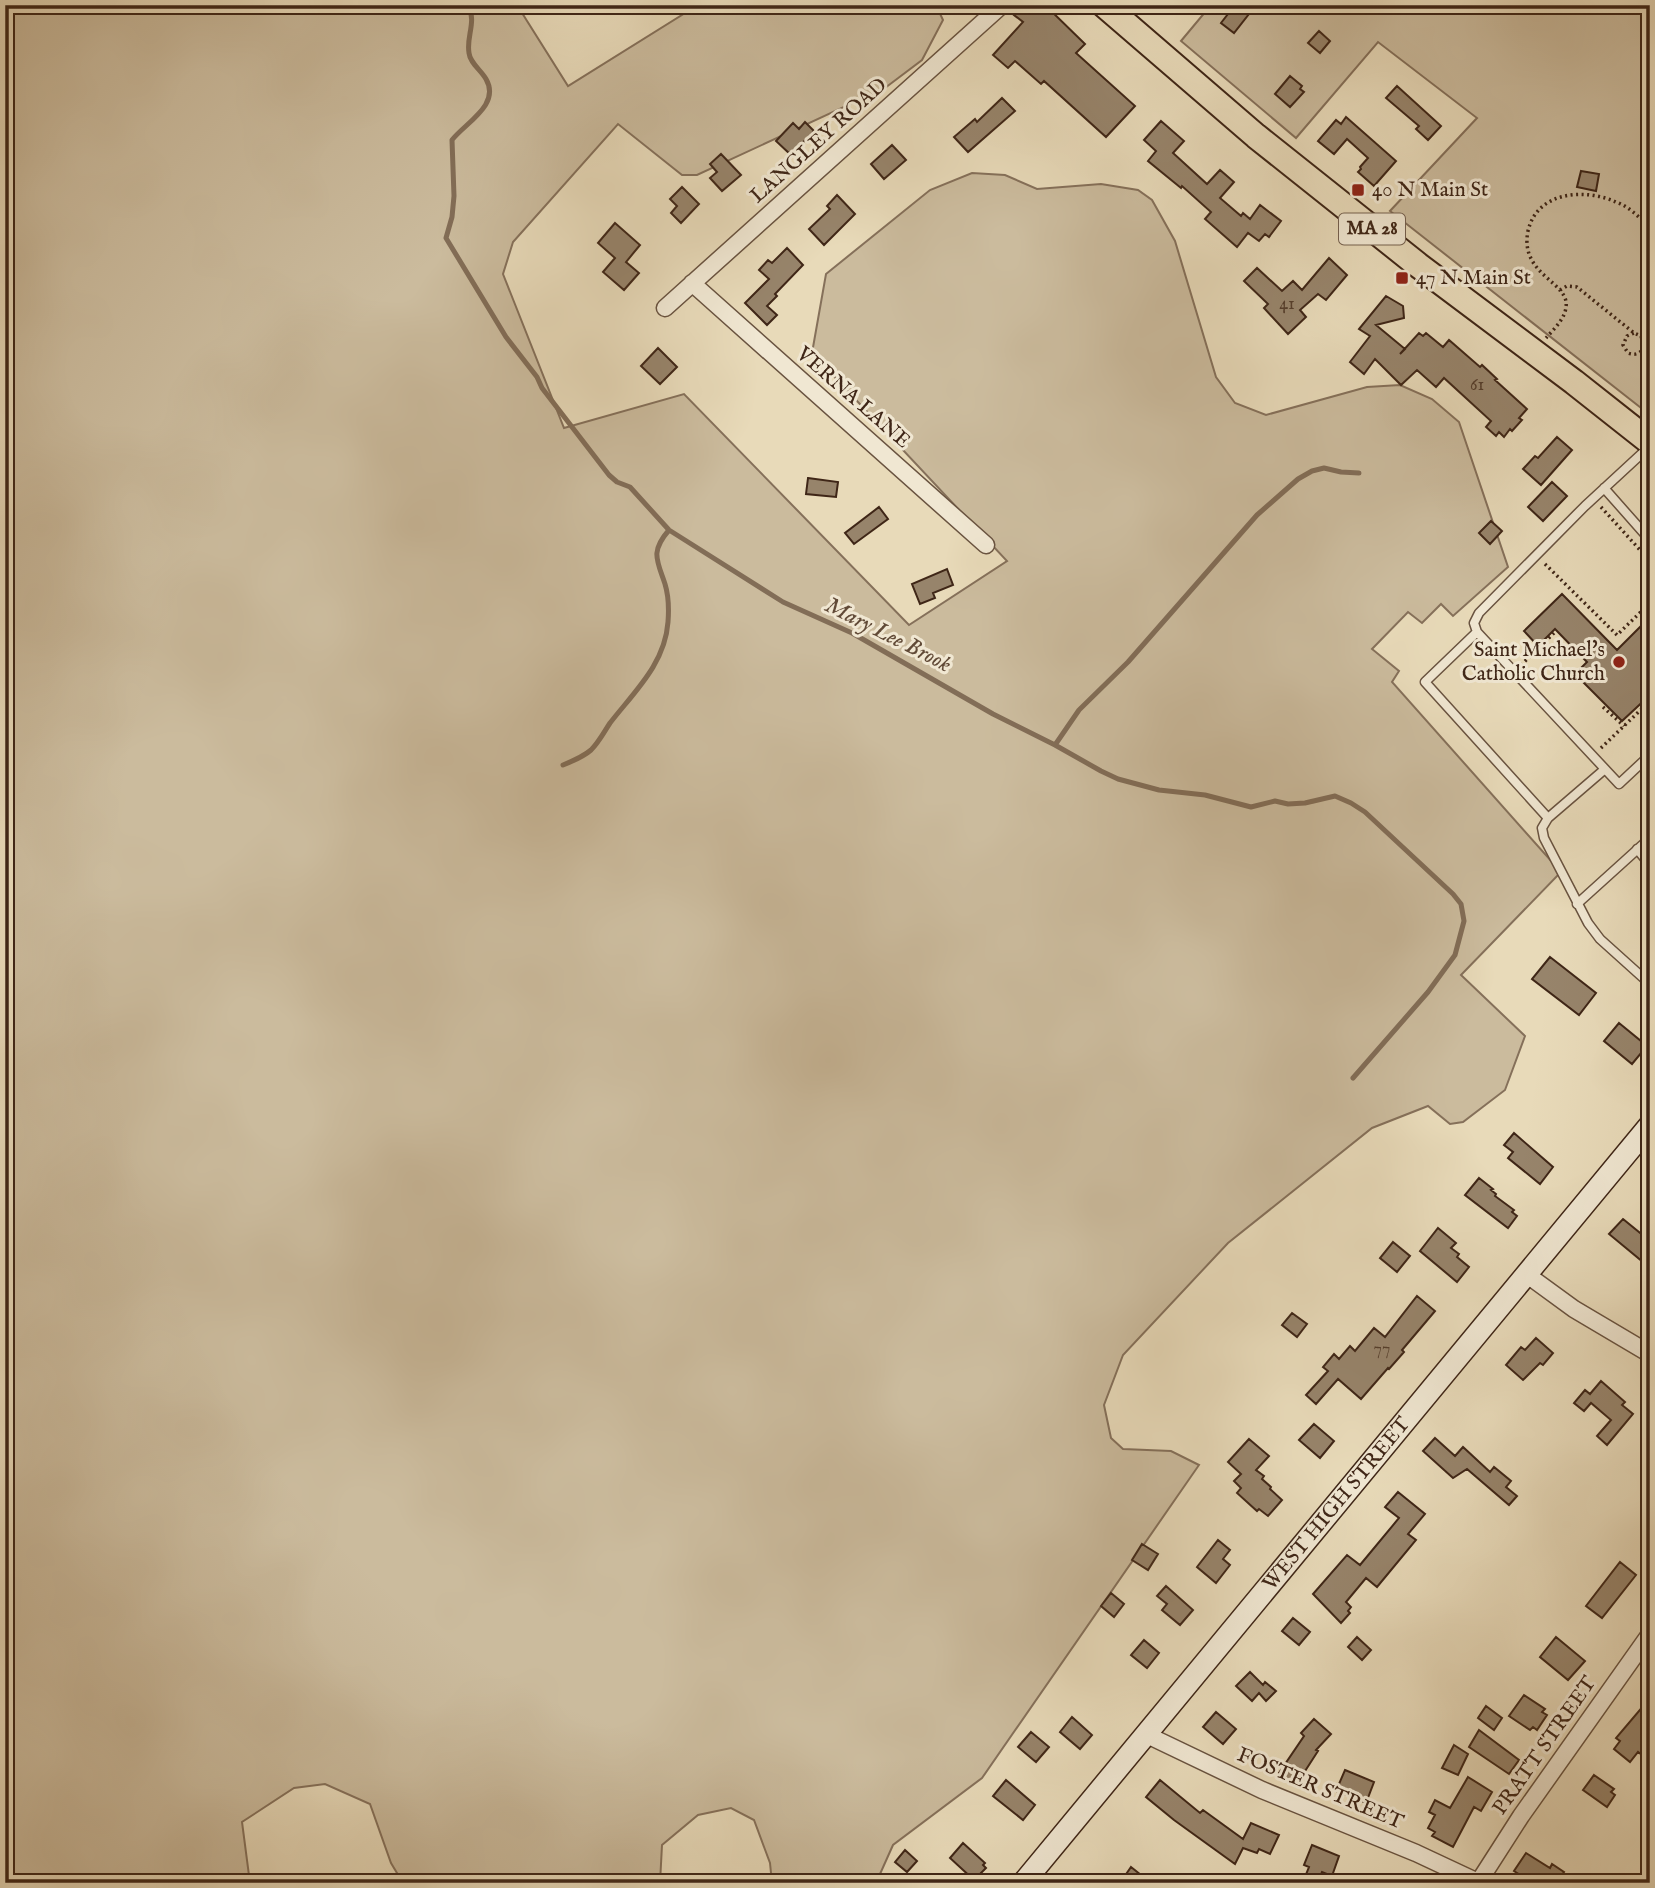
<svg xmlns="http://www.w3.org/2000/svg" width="1655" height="1888" font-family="'IM FELL English',serif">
  <rect width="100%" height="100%" fill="#e8dab9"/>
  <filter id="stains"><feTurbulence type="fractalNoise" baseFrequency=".00286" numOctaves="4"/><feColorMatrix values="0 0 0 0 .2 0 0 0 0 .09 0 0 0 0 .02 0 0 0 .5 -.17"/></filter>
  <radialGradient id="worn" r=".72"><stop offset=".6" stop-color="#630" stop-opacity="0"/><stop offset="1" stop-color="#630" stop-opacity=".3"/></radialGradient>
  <path fill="#cbbb9d" stroke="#85705a" stroke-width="2" d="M5,5h512l51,81 130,-81h238l7,15 -21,40 -37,28 -188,87h-15l-64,-51 -105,118 -10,32 61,154 120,-34 225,231 98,-64 -195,-208 14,-79 104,-84 42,-17 33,2 32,14 64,-5 37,6 14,10 23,41 41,136 19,26 31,12 101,-28 33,-2 32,14 27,23 49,145 -55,49 -12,-12 -19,19 -14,-11 -36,37 27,22 -7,11 169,190 -100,103 64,61 -20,54 -42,32 -13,2 -22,-18 -56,22 -144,115 -105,112 -19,50 7,33 12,11 48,2 28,14 -217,313 -89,67 -17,38h-104l-2,-20 -16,-43 -23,-12 -33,7 -36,30 -2,38h-257l-12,-20 -21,-59 -45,-20 -31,4 -52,34 8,61h-245z
    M1211,5h439v410l-260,-204 87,-93 -99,-76 -82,96 -115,-97z"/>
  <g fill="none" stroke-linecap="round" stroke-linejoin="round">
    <path stroke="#826d57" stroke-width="5" d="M468,5c9,17 -2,31 1,48 1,10 12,17 17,26 15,26 -21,44 -34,61l2,56 -2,21 -6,21 60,99 31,40 5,11 67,87 8,7 13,5 39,43 114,72 69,31 141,81 62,31 46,26 17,8 41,11 46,5 46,12 24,-6 13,3 17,-1 30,-7 16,7 14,9 88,82 8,10 3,17 -9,34 -27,37 -75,86
      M1055,745l24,-35 49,-48 129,-147 41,-36 14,-8 12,-3 17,4 18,1
      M563,765c10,-4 20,-8 28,-15 8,-8 13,-18 19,-27 24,-31 55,-59 58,-101 1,-13 1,-25 -3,-38 -8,-24 -15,-32 4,-54"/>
  </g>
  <path fill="#97846b" stroke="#3f2617" stroke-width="2" d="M1023,5l10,8 8,-8h4l40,39 -9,9 59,53 -29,31 -62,-56 -3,3 -26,-23 -7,7 -15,-13 30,-33 -9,-7z
    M1235,5h21l-22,28 -13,-10z
    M1319,31l11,10 -10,12 -12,-10z
    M1290,76l12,10 -2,3 4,3 -14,15 -15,-13z
    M1397,86l44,40 -13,14 -12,-11 3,-3 -33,-28z
    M1002,98l13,13 -47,41 -14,-15 21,-18 2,3z
    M1346,117l50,44 -22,25 -16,-14 3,-3 -1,-2 8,-9 -21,-19 -13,15 -16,-13 18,-21 5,4z
    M1161,121l23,20 -11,12 34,31 13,-14 14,12 -14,16 21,18 2,-3 7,6 10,-14 21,16 -12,16 -4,-3 -6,7 -11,-8 -11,14 -32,-28 6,-7 -29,-26 -1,2 -33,-27 8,-10 -12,-11z
    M805,122l9,9 -23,24 -15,-14 17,-18 6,6z
    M892,145l14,15 -22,19 -13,-15z
    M721,154l20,21 -19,16 -12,-13 7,-6 -7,-8z
    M1581,171l18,3 -3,17 -19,-4z
    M682,187l17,17 -18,19 -10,-10 6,-7 -7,-7z
    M837,195l18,19 -31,31 -15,-16 21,-20 -3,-3z
    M615,223l25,22 -14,17 13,11 -15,17 -21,-18 12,-14 -17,-15z
    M787,248l16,17 -28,29 2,2 -10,10 10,9 -10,10 -22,-22 24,-24 -10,-9 9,-10 4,3z
    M1329,258l18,17 -21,25 -8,-6 -18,16 6,7 -18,17 -24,-26 4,-4 -24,-23 13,-13 25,23 11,-10 9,9z
    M1386,296l17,10 1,12 -28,7 29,24 -5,5 19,-21 4,3 3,-3 17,14 6,-7 31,27 2,-2 15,14 -2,1 32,29 -8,9 3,2 -10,11 -2,-2 -6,8 -5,-5 -3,4 -10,-9 5,-6 -47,-43 -8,9 -19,-17 -16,15 -26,-26 -11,15 -14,-12 20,-26 -11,-7z
    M658,348l19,19 -17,17 -19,-18z
    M1557,437l15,13 -31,35 -18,-16 12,-13 3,2z
    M808,478l30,4 -2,15 -30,-3z
    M1552,482l15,14 -24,25 -15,-14z
    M879,507l9,12 -34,25 -9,-11z
    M1491,521l11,10 -12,13 -11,-11z
    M947,569l6,16 -20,8 2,5 -15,6 -8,-20z
    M1562,594l55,56 33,-33v78l-28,26 -47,-47 12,-12 -32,-33 -17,17 -14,-15z
    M1550,957l46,36 -17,22 -47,-36z
    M1619,1023l28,23 -15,18 -28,-23z
    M1514,1133l39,34 -13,17 -32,-26 5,-6 -9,-7z
    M1479,1178l14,11 -2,1 5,4 -1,2 19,14 -2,2 5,4 -9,12 -43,-33z
    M1623,1219l22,18 -3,4 8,6v7l-7,8 -34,-28z
    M1438,1228l18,15 -5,5 8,6 -2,3 12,10 -12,15 -37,-31z
    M1393,1242l17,14 -13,16 -17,-14z
    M1417,1296l18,15 -33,39 2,2 -15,17 -1,-1 -27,31 -23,-20 -22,25 -10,-9 22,-24 -5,-4 11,-13 5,5 11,-13 5,5 19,-23 11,9z
    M1292,1313l15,11 -10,13 -15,-12z
    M1536,1338l17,15 -10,12 -3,-2 -17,17 -17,-15 15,-18 4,3z
    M1601,1381l24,21 -3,3 11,9 -26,31 -10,-9 14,-16 -20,-17 -7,8 -10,-8 11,-13 5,4z
    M1314,1424l20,17 -14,17 -21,-18z
    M1435,1438l20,18 8,-9 27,25 4,-5 17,14 -5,6 11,9 -8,9 -42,-36 -14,9 -30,-27z
    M1249,1439l20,17 -13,14 8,6 -2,3 9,8 -1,2 12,11 -14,16 -9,-7 -2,2 -20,-18 4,-5 -7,-7 7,-7 -13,-12z
    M1398,1492l27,22 -17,20 8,6 -39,47 -11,-9 -20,24 5,5 -3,4 2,2 -9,10 -28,-29 34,-39 13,10 39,-47 -14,-11z
    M1218,1540l12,10 -7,9 7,6 -14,18 -19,-16z
    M1142,1544l16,10 -10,16 -16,-10z
    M1620,1562l16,13 -34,43 -16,-12z
    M1166,1586l27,24 -13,15 -18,-15 5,-6 -10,-8z
    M1111,1593l13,11 -10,13 -13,-11z
    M1293,1618l17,14 -11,13 -17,-14z
    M1357,1637l14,13 -9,10 -14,-13z
    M1556,1637l29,24 -17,19 -28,-23z
    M1144,1640l15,13 -12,15 -16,-13z
    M1250,1672l13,13 2,-3 11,9 -10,10 -7,-8 -7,8 -16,-15z
    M1524,1695l21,14 -3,3 5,3 -10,15 -4,-3 -3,3 -21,-14z
    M1650,1698v63l-12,-9 -8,10 -16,-13 6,-8 -4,-3z
    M1486,1706l16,12 -8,12 -16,-12z
    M1216,1712l20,17 -13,15 -20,-17z
    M1072,1717l20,18 -12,14 -20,-17z
    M1314,1719l17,15 -15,16 2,1 -20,31 -5,-4 -2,3 -12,-8 25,-37 -3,-3z
    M1479,1730l40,30 -10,14 -40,-27z
    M1031,1732l18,15 -13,15 -18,-15z
    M1454,1745l14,9 -10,21 -16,-7z
    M1345,1770l29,12 -8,21 -30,-12z
    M1594,1775l20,14 -3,3 4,3 -8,12 -24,-17z
    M1468,1777l24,15 -11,19 -7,-4 -21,40 -21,-11 3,-4 -7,-4 7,-13 -6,-3 6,-12 15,8z
    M1006,1780l29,25 -12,15 -30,-24z
    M1160,1780l40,33 3,-3 40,29 8,-16 28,12 -9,19 -11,-5 -2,4 -14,-5 -8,16 -61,-44 -28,-23z
    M963,1843l22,20 -2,2 3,3 -12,12 -24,-22z
    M1312,1845l27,11 -7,20 -10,-4 -4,10 -13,-5 4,-10 -5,-2z
    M905,1850l12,11 -10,11 -12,-10z
    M1526,1853l24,15 2,-4 12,8 -2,3 12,8h-41l-19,-12z
    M1131,1867l20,16h-31z"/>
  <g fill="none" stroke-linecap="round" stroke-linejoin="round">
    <defs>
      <path id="service" d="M1650,446l-65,60 -106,107 -5,10 3,9 142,152 31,-29
        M1604,488l46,52
        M1477,632l-52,50 123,136 57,-49
        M1548,818l-6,10 2,10 44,85 12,16 50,45
        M1637,849l13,16
        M1577,904l73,-66"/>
      <path id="minor" d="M692,283l294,262
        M665,308l337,-303
        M1526,1274l48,35 76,45
        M1145,1734l117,56 154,63 62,29
        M1478,1883l43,-67 129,-182"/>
      <g id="secondary">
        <path id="s1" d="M1023,1883l627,-758"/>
      </g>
      <path id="primary" d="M1104,5l152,131 162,129 156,117 76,60"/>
    </defs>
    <use href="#service" stroke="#695340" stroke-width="11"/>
    <use href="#minor" stroke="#695340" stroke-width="19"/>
    <use href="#secondary" stroke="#3f2617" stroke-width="24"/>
    <use href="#primary" stroke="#3f2617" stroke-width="28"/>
    <path stroke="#3f2617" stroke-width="3.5" stroke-dasharray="2 3.5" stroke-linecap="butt" d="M1560,290l7,-4 10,1 57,46 7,3 3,10c-2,7 -8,10 -16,7l-5,-8 4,-9 7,-3
      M1641,336l9,-1
      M1546,338c7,-8 19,-19 20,-31 4,-25 -47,-32 -38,-76 9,-40 57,-43 88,-29 14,5 24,16 34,26
      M1601,507l49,54
      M1545,564l72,71 33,-32
      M1521,665l34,-33
      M1603,707l21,19
      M1601,748l49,-47"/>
    <use href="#service" stroke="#f0e7d2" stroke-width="8"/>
    <use href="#minor" stroke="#f0e7d2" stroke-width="16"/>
    <use href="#secondary" stroke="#f0e7d2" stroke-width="21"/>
    <use href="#primary" stroke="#e8dab9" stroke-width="24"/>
  </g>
  <g fill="#8f2418" stroke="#f0e7d2" stroke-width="2.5">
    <rect x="1351" y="183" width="14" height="14" rx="3.5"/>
    <rect x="1395" y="271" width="14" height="14" rx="3.5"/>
    <circle cx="1619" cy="662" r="7"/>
  </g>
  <g text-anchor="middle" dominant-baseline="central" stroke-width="6" stroke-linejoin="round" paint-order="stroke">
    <g font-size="18" fill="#553e2c">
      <text x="1287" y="304">41</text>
      <text x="1477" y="385">61</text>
      <text x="1382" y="1349">77</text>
    </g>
    <rect fill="#f0e7d2" stroke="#74604f" stroke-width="2" x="1339" y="213.5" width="66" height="31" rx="5"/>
    <g font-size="19" font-weight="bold" fill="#3f2617">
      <text x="1372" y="229">MA 28</text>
    </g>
    <g font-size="21" fill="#3f2617" stroke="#f0e7d2">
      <text transform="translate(819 141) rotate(-42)">LANGLEY ROAD</text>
      <text transform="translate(853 398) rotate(41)">VERNA LANE</text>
      <text stroke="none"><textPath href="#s1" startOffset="492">WEST HIGH STREET</textPath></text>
      <text transform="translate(1545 1746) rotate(-55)">PRATT STREET</text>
      <text transform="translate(1320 1789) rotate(23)">FOSTER STREET</text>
    </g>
    <g font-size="21" fill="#3f2617" stroke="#f0e7d2" text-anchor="start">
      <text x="1372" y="190">40 N Main St</text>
      <text x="1416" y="278">47 N Main St</text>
      <text x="1605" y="650" text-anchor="end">Saint Michael's<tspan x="1605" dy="24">Catholic Church</tspan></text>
    </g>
    <g font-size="23" font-style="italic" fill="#614a37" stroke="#f0e7d2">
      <text transform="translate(888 635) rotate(27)">Mary Lee Brook</text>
    </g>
  </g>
  <rect width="1655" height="1888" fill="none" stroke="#e8dab9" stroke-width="28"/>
  <rect x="7" y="7" width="1641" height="1874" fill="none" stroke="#3f2617" stroke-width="3.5"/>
  <rect x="14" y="14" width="1627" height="1860" fill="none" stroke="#3f2617" stroke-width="2"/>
  <rect width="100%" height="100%" filter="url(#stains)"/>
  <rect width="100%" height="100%" fill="url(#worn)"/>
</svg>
